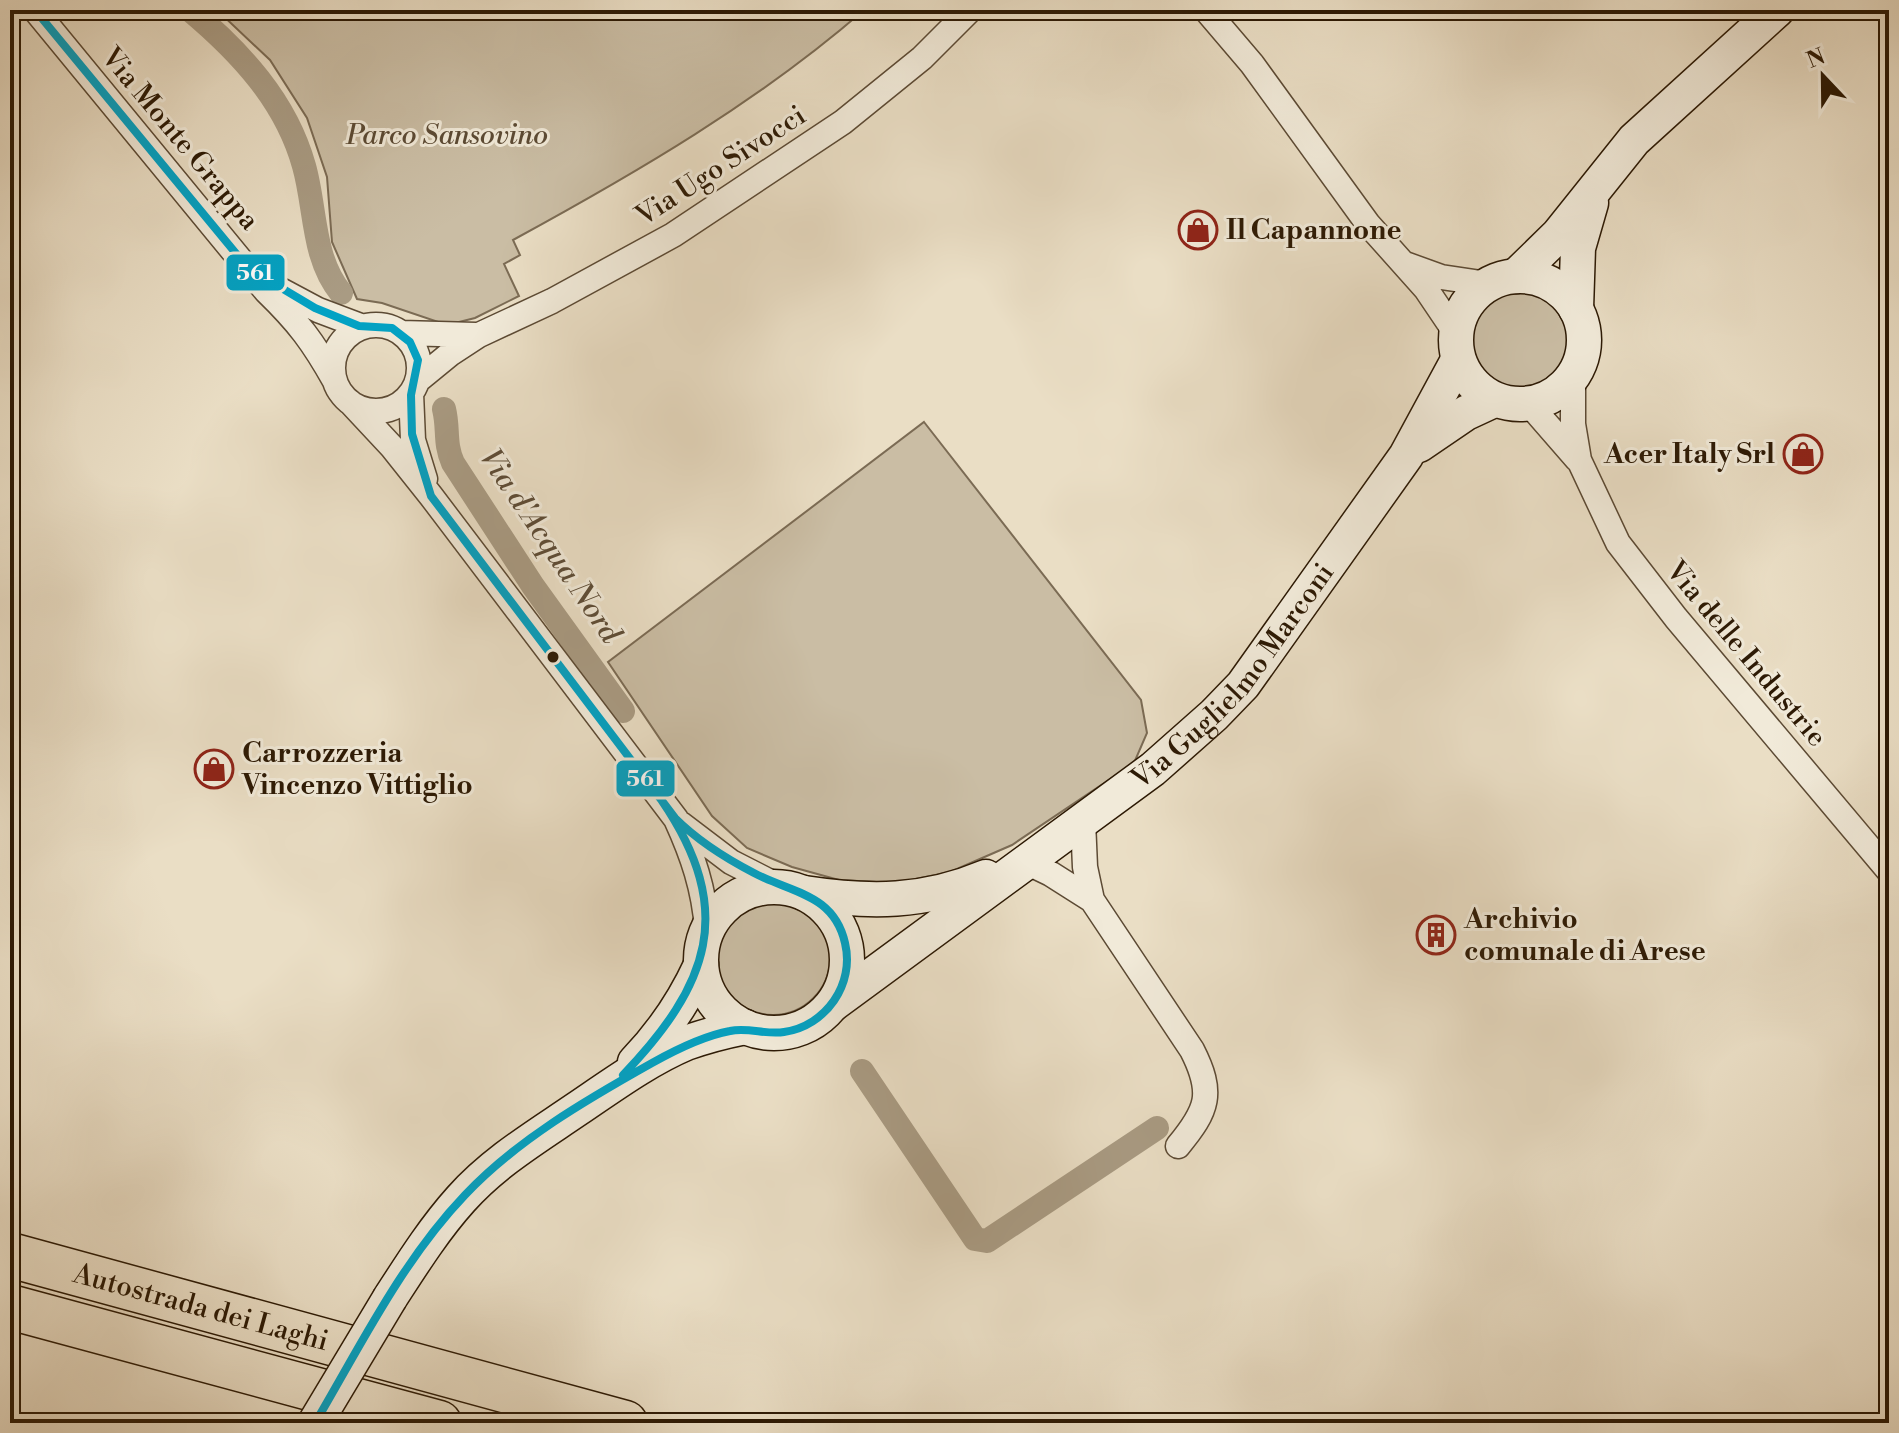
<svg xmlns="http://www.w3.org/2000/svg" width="1899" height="1433" font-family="'Libre Bodoni',serif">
  <rect width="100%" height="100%" fill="#eadec5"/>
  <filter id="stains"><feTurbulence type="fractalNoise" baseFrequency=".0025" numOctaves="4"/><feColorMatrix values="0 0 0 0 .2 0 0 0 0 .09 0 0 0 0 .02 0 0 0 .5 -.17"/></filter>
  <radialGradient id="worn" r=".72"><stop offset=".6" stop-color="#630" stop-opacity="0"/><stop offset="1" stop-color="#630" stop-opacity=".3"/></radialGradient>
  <path fill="#cabda4" stroke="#7b6b54" stroke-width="2" d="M217,10h647c-106,92 -228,163 -351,230l7,15 -16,9 15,32 -44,22 -28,7 -65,-22 -25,-4 -25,-57 -5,-65 -20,-59 -37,-58z
    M1467 339a52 52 0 1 1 104 0a52 52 0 1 1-104 0Z
    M924,422l217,278 6,33 -13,30 -122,82 -62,27 -54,11 -57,-3 -47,-13 -45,-19 -35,-32 -104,-154z
    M716 958a57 57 0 1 1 114 0a57 57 0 1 1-114 0Z"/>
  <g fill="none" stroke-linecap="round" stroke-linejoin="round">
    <path stroke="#a99b83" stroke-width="24" d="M190,10c50,42 96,91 114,156 12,42 8,92 37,127
      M444,409c5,20 0,34 9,54l80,123 90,125
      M862,1071l113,168 12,2 170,-113"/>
    <defs>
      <path id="street" d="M35,10l231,281c33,32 47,51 69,90
        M1206,10l46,54 116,160 58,65 29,43
        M1405,264l36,13 47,7
        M273,286l45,24 45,17
        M333 368a43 43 0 1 1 86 0a43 43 0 1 1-86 0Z
        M401,333l75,2
        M1573,377v47l6,36 39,83 58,75 213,253
        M417,381l33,-27 29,-19 73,-34 121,-66 170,-113 79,-64 48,-48
        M411,393l2,47 12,39
        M350,402l42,45 39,49 245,323c17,37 28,70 31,110
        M1529,404l48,55
        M1083,821l2,46 7,33 100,150c22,43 16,60 -14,96
        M681,824l50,38 49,25
        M1024,861l27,13 41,26"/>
      <g id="secondary">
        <circle cx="1520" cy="340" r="64"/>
        <path d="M1516,276l42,-41 76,-95 143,-130"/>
        <path d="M1576,309l2,-61 13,-45"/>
        <path d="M1419,445l47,-32 28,-13"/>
        <circle cx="774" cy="960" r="73"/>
        <path d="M804,893c66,10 120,10 182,-16"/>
        <path id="s1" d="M833,1004l320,-235 61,-54 29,-30 163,-229 52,-96"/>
        <path d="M635,1062c28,-29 49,-60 66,-97"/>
        <path d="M390,1298c22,-34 44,-69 71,-99 33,-37 75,-62 116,-90 34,-23 71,-50 109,-66 19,-7 39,-12 59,-16"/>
      </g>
      <g id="highway">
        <path id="s2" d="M10,1255l615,168"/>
        <path d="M10,1307l429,116"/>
      </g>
    </defs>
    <use href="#street" stroke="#5c4a34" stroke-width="27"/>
    <use href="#secondary" stroke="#2c1904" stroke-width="37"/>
    <use href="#highway" stroke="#2c1904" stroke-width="47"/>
    <use href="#street" stroke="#f1ead9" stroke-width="24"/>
    <use href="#secondary" stroke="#f1ead9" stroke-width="34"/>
    <use href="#highway" stroke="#eadec5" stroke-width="44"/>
    <defs>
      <path id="secondary-bridge" d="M315,1423l75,-125"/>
    </defs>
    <use href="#secondary-bridge" stroke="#2c1904" stroke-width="37" stroke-linecap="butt"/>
    <use href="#secondary-bridge" stroke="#f1ead9" stroke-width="34"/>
    <defs>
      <path id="bus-1" d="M35,10l213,258 67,40 44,18 33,2 18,14 8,18 -7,35 1,39 19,62 244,322c23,23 50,40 79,55 38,20 80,21 91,70 10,41 -19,83 -61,89 -18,3 -36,-5 -54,-1 -27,5 -53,18 -78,32 -66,37 -135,77 -187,132 -63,66 -104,150 -150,228
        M623,1075c86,-90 114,-164 39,-274"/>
    </defs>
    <use href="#bus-1" stroke="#f1ead9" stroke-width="14"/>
    <use href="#bus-1" stroke="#02a2c4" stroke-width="8"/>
  </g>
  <defs>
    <symbol id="shop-ring" viewBox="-11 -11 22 22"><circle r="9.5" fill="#f1ead9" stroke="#8f2418" stroke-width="1.5"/><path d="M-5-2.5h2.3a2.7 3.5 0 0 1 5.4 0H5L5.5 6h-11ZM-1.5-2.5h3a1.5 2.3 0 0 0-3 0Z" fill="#8f2418"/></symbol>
    <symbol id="building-ring" viewBox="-11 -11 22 22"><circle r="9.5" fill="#f1ead9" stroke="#8f2418" stroke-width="1.5"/><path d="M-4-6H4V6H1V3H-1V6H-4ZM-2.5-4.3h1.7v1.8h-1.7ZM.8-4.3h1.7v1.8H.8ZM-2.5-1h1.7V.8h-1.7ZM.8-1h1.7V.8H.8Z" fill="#8f2418"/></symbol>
  </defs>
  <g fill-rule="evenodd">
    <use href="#shop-ring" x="1176" y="208" width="44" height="44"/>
    <use href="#shop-ring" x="1781" y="432" width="44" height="44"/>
    <use href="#shop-ring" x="192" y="747" width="44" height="44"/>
    <use href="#building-ring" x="1414" y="913" width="44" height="44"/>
  </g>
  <circle fill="#2c1904" stroke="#f1ead9" stroke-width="3" cx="553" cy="657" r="7"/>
  <g text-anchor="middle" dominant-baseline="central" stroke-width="6" stroke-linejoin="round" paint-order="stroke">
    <g font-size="28" font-style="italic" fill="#5b4a34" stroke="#f1ead9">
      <text x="447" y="135">Parco Sansovino</text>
    </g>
    <g font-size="28" fill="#2c1904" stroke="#f1ead9">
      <text transform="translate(180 139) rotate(50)">Via Monte Grappa</text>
      <text transform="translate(721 166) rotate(-33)">Via Ugo Sivocci</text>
      <text transform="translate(1746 654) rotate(50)">Via delle Industrie</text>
      <text stroke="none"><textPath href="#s1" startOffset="520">Via Guglielmo Marconi</textPath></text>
      <text stroke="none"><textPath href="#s2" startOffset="198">Autostrada dei Laghi</textPath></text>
    </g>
    <g font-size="28" font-weight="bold" fill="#2c1904" stroke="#f1ead9" text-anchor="start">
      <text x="1226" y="230">Il Capannone</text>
      <text x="1775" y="454" text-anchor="end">Acer Italy Srl</text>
      <text x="242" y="753">Carrozzeria<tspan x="242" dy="32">Vincenzo Vittiglio</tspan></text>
      <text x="1464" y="919">Archivio<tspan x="1464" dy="32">comunale di Arese</tspan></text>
    </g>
    <g font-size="30" font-style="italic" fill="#5e4d37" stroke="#f1ead9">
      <text transform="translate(550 546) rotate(56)">Via d'Acqua Nord</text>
    </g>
  </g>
  <g stroke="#f1ead9" stroke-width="3">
    <rect x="225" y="253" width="61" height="39" rx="8" fill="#02a2c4"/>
    <rect x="615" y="759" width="61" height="39" rx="8" fill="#02a2c4"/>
  </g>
  <g font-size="22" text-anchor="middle" font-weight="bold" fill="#fff">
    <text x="255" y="280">561</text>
    <text x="645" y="786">561</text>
  </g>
  <rect width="1899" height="1433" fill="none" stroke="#eadec5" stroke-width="40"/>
  <rect x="12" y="12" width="1875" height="1409" fill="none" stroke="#2c1904" stroke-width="4"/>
  <rect x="20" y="20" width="1859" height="1393" fill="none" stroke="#2c1904" stroke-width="2"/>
  <g transform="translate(1823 76) rotate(338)" stroke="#f1ead9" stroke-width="6" paint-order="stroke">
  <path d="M0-6L14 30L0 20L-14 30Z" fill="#2c1904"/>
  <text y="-12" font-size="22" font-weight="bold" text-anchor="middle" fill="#2c1904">N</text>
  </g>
  <rect width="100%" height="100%" filter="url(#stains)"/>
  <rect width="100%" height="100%" fill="url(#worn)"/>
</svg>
